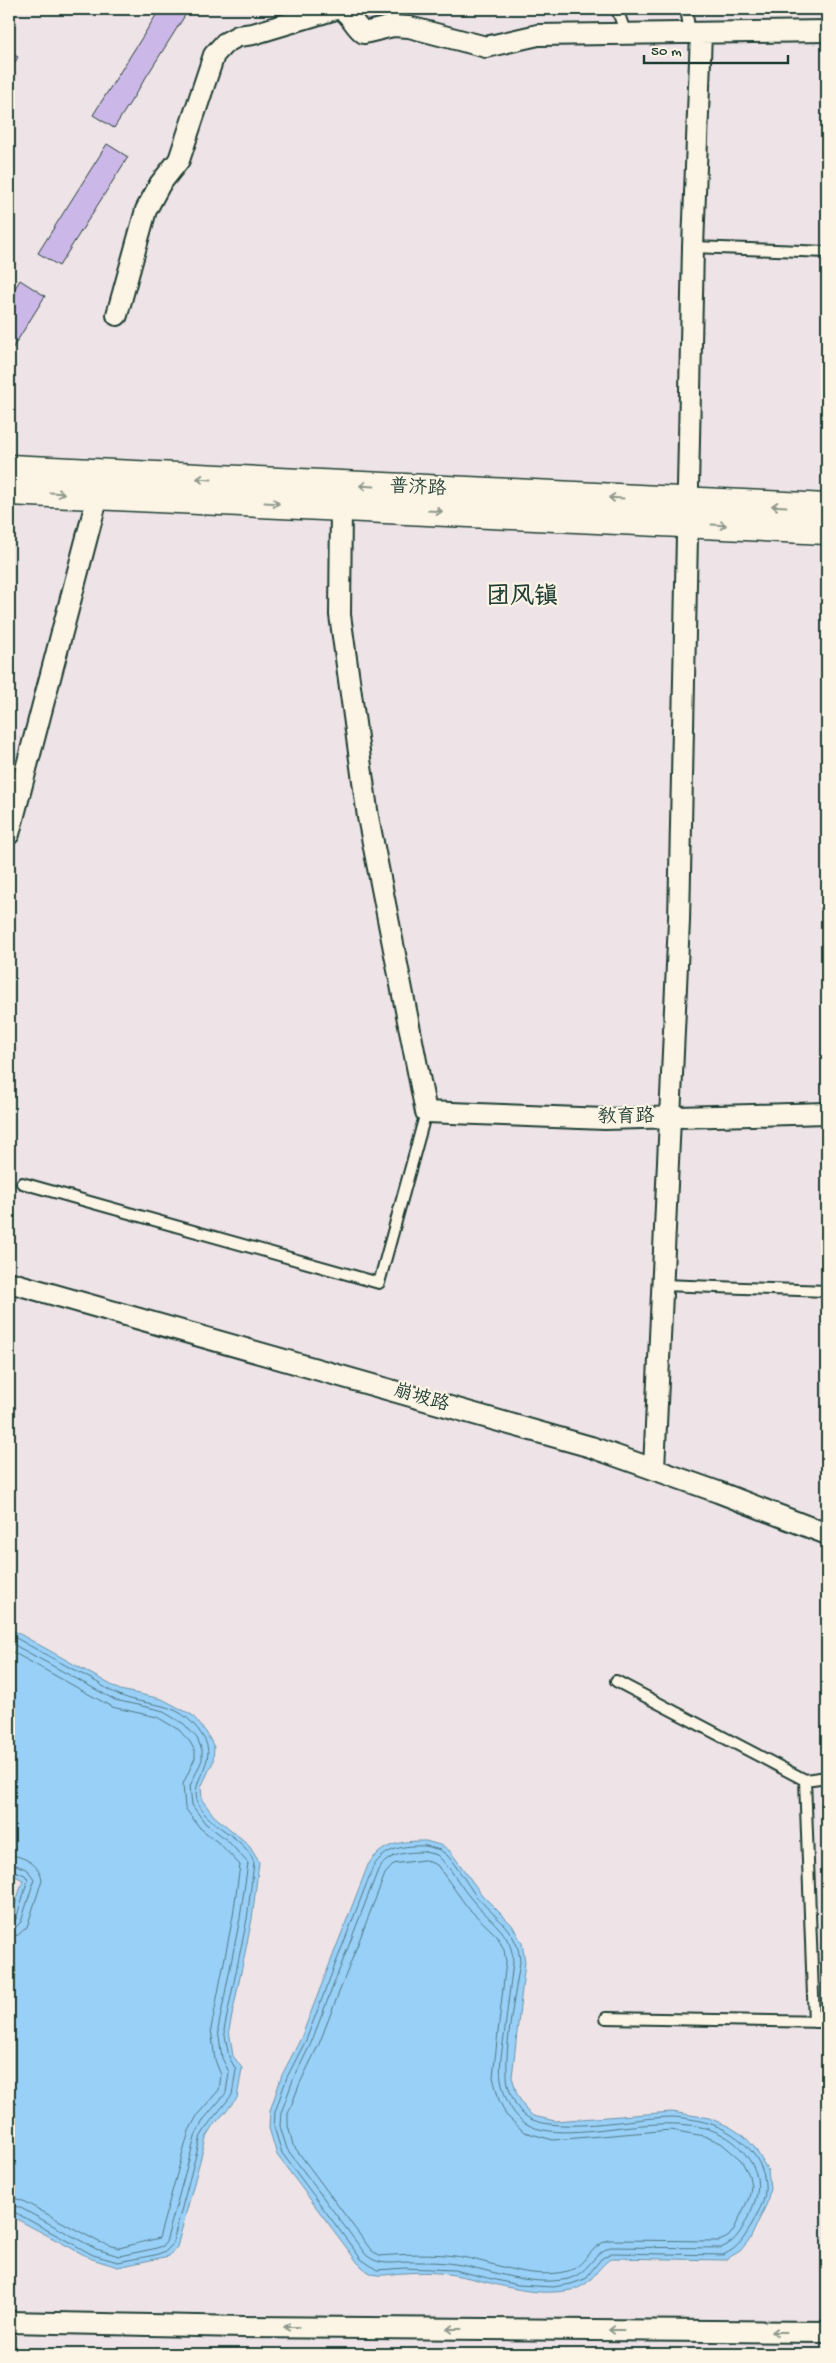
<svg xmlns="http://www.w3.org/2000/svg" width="836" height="2363" font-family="'Gochi Hand','LXGW WenKai TC',sans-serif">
  <rect width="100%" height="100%" fill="#eee3e6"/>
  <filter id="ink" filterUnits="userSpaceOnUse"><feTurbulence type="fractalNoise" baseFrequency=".02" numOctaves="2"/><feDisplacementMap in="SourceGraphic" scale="10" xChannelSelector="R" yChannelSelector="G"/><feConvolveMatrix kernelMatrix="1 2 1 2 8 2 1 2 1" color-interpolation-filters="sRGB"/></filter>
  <g filter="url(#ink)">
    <path fill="#99d0f8" stroke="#6895aa" d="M9,1628l111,62 42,9 30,16 14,17 8,15 -1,15 -12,25 1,13 12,16 34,28 11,18 -7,57 -23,111 4,26 9,12 -5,30 -23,27 -8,13 -29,109 -8,9 -51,11 -26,-8 -83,-44v-290l14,-45 -14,-7z
      M426,1841l17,5 7,5 32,44 30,30 10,18 3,19 -13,115 5,17 9,16 7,6 22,5 117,-9 37,6 21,9 14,9 11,12 13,23 2,17 -3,15 -17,36 -10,12 -15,9 -113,-2c-18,11 -18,27 -41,32 -43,8 -76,-8 -117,-15 -16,-3 -34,-3 -50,-2 -9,0 -18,3 -27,2 -8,-1 -14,-7 -19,-12l-81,-108 -8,-27 1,-17 12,-36 19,-37 67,-173c14,-22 34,-24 58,-24z"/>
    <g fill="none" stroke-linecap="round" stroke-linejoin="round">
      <path stroke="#507882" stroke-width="1" d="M9,1634c28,16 56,31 84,46 8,4 14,10 22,13 34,17 61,3 87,42 20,29 -19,46 -1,74 14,21 45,29 53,54l-7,56 -23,111 5,27 7,13 -4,25 -22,27 -9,14 -29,109 -6,6 -11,4 -37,7 -25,-7 -77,-42 -7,-2
        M9,1642l106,58 45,10 24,14 13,14 5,12v10l-12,26 2,19 13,18 21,16 22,24 -8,55 -22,111 4,29 7,14 -3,21 -22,26 -8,15 -30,108 -3,4 -10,3 -34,7 -23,-7 -77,-42 -10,-2
        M9,1650l103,57 45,10 22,13 11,12 5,9v7l-12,26 2,24 15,20 21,17 19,20 -7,51 -22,113 4,31 6,15 -2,15 -21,24 -9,17 -30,107 -40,10 -20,-6 -78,-42 -12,-3
        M426,1846l14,4 7,5c11,13 19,27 29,41 18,21 43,35 44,66 -5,34 -15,80 -13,113 0,13 7,29 15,38 23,25 115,4 149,4 11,0 26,3 37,6 33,10 66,41 55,79 -3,7 -7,14 -10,20 -8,15 -14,26 -30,33l-112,-2 -10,6 -16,20 -14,5 -18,3 -35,-2 -64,-15 -49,-2 -28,2 -16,-11 -79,-106 -8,-26 1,-15 12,-35 19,-37 67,-173c12,-19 31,-22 53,-21z
        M425,1852l12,3 5,5c12,12 19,28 31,41 16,19 40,33 40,61 -3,25 -6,50 -9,75 -2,13 -5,28 -3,42 2,13 7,27 16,37 41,48 184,-36 233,45 11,17 9,33 1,50 -8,16 -13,30 -30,37l-111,-1c-18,7 -22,27 -42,32 -40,8 -74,-9 -113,-15 -12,-2 -26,-2 -38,-2 -20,-1 -35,6 -51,-7l-79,-106 -7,-23 1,-13 12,-33 18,-37 67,-173c11,-17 28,-18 47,-18z
        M9,1855c14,1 31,9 33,25l-15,47 -9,8 -9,2
        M425,1860l12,5 31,43 29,28 7,14 2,11 -13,116 6,23 7,15 18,17 29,8 118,-10 33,6 17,7 20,17 8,15 2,12 -2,11 -15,31 -6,8 -9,4 -110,-1c-20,6 -24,27 -41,31 -40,10 -75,-10 -113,-15 -25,-3 -51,-2 -76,0l-8,-6 -78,-105 -5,-19v-12l12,-31 19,-39 66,-170 9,-10z
        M9,1862l19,8 6,10 -13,42 -5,5 -7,2
        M9,1869l16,6 3,5 -12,39 -7,4"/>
    </g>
    <path fill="#ccb8e8" stroke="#1f3d34" d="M160,9h29l-75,119 -21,-13z
      M9,52l9,5 -9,15z
      M107,144l21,13 -69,109 -21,-13z
      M20,280l25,16 -36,58v-56z"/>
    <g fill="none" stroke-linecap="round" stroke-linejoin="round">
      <defs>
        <path id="service" d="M617,9l9,25
          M686,9l4,24
          M693,247l134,5
          M22,1183l357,100 47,-171
          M663,1285l164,6
          M616,1681l189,99 22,-3
          M805,1780l9,242
          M606,2018l221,4"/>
        <path id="minor" d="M341,9c10,5 13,17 23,24l29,-7 16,1 77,20 52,-12 289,-4
          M117,315l29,-105 14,-26 19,-24 35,-105 11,-12 13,-7 15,-2 83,-25
          M341,507l-1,108 28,202 58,295 179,7 222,-6
          M9,834l89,-339
          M9,1282l582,165 127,45 109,42
          M654,1469l25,-548 14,-674 8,-214
          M9,2322l234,5 584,5"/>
        <path id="secondary" d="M9,469l818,39
          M9,491l818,39"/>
      </defs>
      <use href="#service" stroke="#1f3d34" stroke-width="14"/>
      <use href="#minor" stroke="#1f3d34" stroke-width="24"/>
      <use href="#secondary" stroke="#1f3d34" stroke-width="31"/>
      <use href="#service" stroke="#fcf5e5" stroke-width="10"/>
      <use href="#minor" stroke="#fcf5e5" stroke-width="20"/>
      <use href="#secondary" stroke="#fcf5e5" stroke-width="28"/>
    </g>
    <defs><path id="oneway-shaft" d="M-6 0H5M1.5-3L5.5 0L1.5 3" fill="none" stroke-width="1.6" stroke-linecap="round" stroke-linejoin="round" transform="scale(1.25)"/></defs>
    <g stroke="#8e998c">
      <use href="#oneway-shaft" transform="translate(204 479) rotate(-177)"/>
      <use href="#oneway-shaft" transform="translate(367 486) rotate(-177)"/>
      <use href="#oneway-shaft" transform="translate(57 493) rotate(3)"/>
      <use href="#oneway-shaft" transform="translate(616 498) rotate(-177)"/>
      <use href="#oneway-shaft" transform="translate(272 503) rotate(3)"/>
      <use href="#oneway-shaft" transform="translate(779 506) rotate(-177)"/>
      <use href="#oneway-shaft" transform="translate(435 511) rotate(3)"/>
      <use href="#oneway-shaft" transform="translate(719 525) rotate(3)"/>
      <use href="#oneway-shaft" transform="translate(291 2327) rotate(-180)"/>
      <use href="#oneway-shaft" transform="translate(454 2329) rotate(-180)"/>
      <use href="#oneway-shaft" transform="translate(616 2330) rotate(-180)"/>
      <use href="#oneway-shaft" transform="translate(779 2332) rotate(-180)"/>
    </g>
  </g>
  <g text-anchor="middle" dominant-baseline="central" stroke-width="4.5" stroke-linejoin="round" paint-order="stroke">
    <g font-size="19" fill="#1f3d34" stroke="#fcf5e5">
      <text transform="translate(418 489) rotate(3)">普济路</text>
      <text transform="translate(626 1118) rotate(-1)">教育路</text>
      <text transform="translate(421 1399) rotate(16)">崩坡路</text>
    </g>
    <g font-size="24" font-weight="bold" fill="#1f3d34" stroke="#fcf5e5">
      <text x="522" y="598">团风镇</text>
    </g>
  </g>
  <rect width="836" height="2363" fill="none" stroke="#fcf5e5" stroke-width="30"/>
  <rect x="15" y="15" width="806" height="2333" fill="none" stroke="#1f3d34" stroke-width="2" filter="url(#ink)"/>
  <path d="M644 55v8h144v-8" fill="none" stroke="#1f3d34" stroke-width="2.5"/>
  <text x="651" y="55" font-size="15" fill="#1f3d34" stroke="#fcf5e5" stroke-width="4" paint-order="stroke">50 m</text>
</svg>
